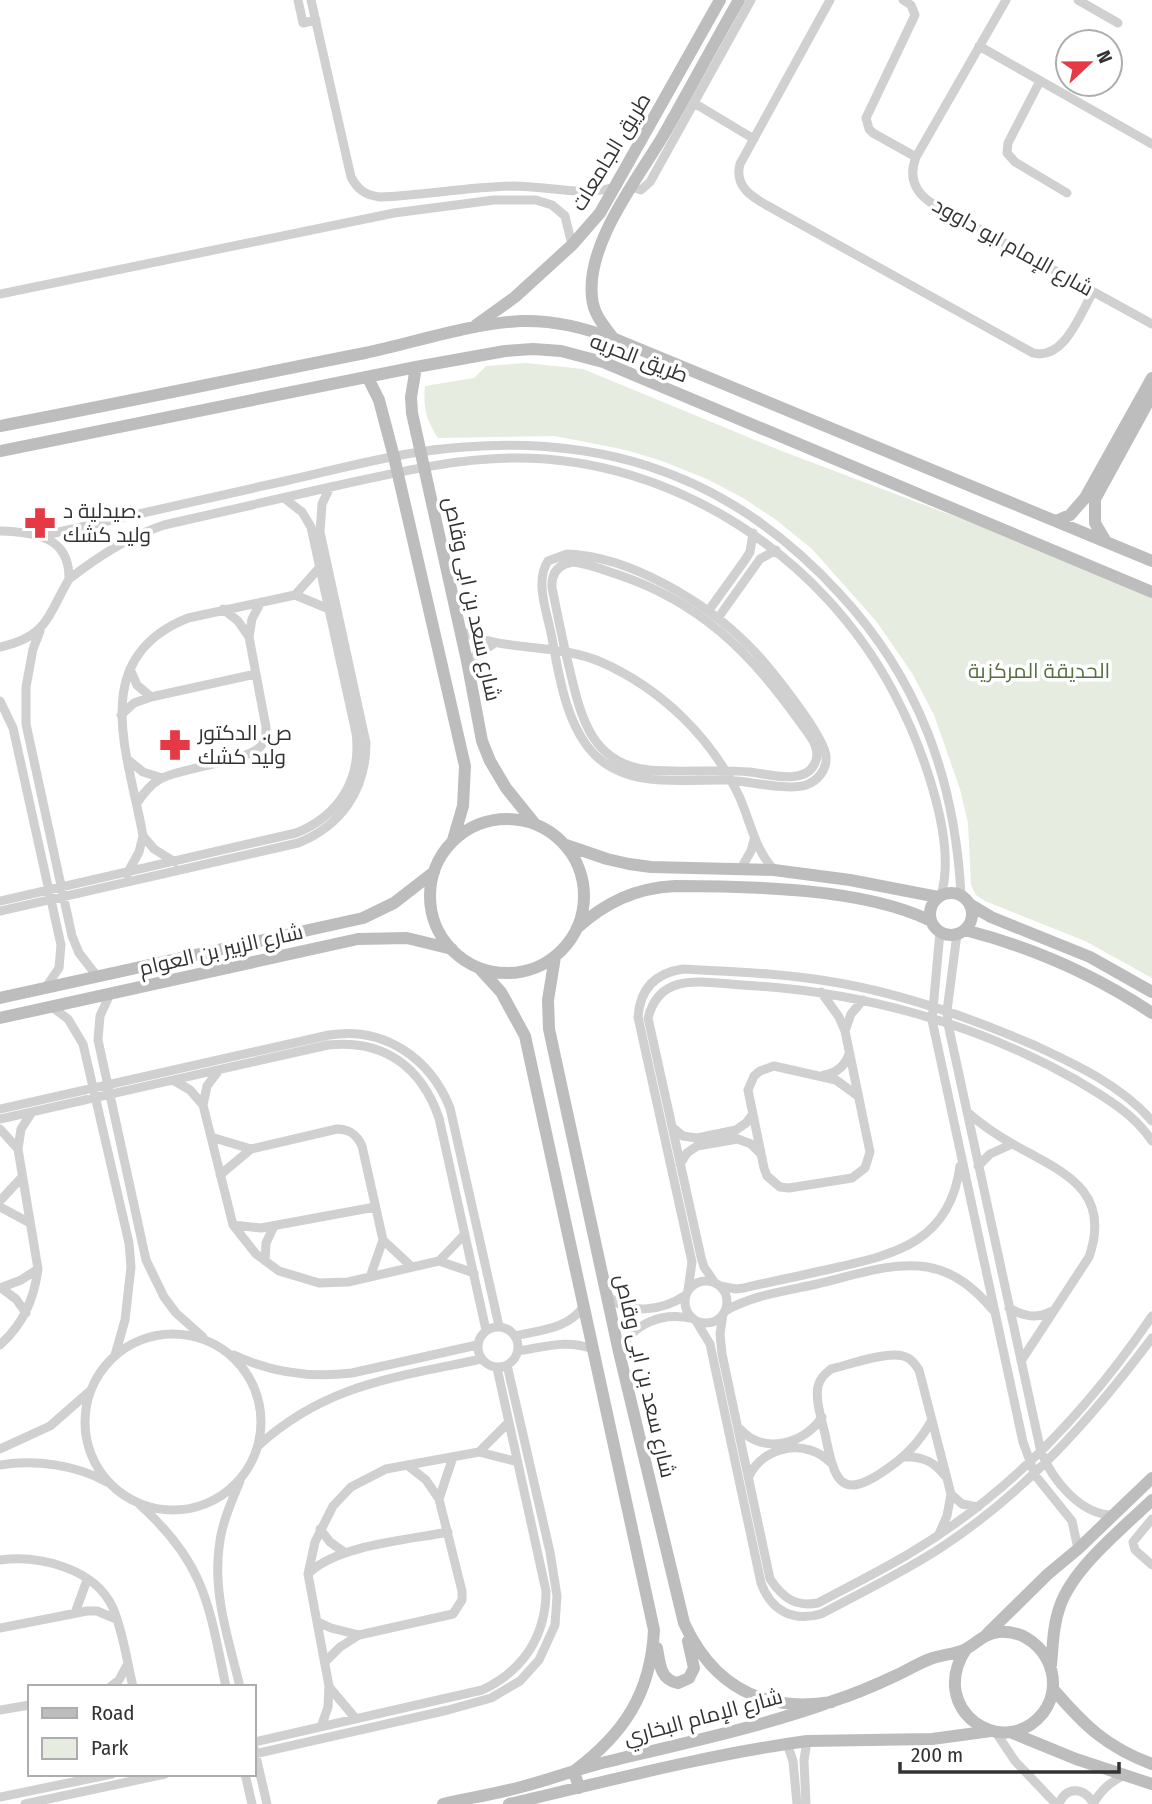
<svg xmlns="http://www.w3.org/2000/svg" width="1152" height="1804" font-family="'Fira Sans Condensed',Cairo,sans-serif">
  <rect width="100%" height="100%" fill="#fff"/>
  <path fill="#e6ecdf" d="M526,363l57,6 196,81 262,99 111,46v383l-67,-37 -100,-40 -9,-6 -5,-10 -3,-62 -8,-34 -26,-74 -22,-42 -36,-52 -64,-72 -37,-30 -32,-21 -36,-19 -45,-18 -36,-11 -71,-14 -117,2c-12,-18 -15,-31 -13,-52l49,-8 12,-12z"/>
  <g fill="none" stroke-linecap="round" stroke-linejoin="round">
    <path stroke="#d0d0d0" stroke-width="9" d="M298,0l5,23 13,-3
      M311,0l40,177c7,13 14,18 29,20 45,-2 89,-10 134,-11 33,0 69,11 101,1
      M830,0l-90,164c-7,26 18,36 37,47l256,142c31,8 47,-39 60,-61
      M903,0l8,5 4,10 -49,103 3,11 4,4 43,24
      M1006,0l-90,157c-7,18 -3,33 14,45l222,122
      M1078,0l40,23
      M979,46l173,98
      M1040,81l-32,62 -1,10 8,9 52,31
      M694,103l60,36
      M631,187l10,3 9,-8 101,-182
      M0,294l394,-81 100,-13h42l16,5 13,11 7,29
      M0,531c34,1 70,5 69,48 -22,38 -22,58 -69,68
      M41,536c82,-18 163,-37 244,-55 45,-10 89,-22 134,-29 167,-24 305,15 420,141 80,86 116,186 122,302
      M567,554c62,2 139,48 181,91 17,16 78,92 78,112 1,12 -8,24 -20,28 -18,6 -58,-4 -79,-5 -43,-1 -96,9 -131,-24 -29,-28 -37,-79 -44,-118 -4,-23 -18,-56 -4,-77z
      M574,562c15,2 30,8 45,13 80,27 131,77 178,143 9,13 27,30 17,47 -11,20 -46,9 -64,7 -34,-3 -68,1 -101,-2 -57,-6 -68,-52 -79,-99 -7,-27 -12,-55 -18,-83 -1,-15 6,-24 22,-26z
      M69,579c30,-23 59,-42 95,-54 57,-13 114,-26 171,-39 60,-13 120,-28 182,-28 157,0 305,98 377,235 26,49 64,147 47,202
      M295,595l34,14
      M223,609l15,12 11,16
      M709,610l36,-50 5,-8 3,-19
      M718,618l42,-59 16,-9
      M40,631l-7,18 -7,38v37l46,212 7,17 18,23
      M461,631c45,22 92,11 140,31 61,27 111,76 139,136 11,26 15,51 34,72
      M467,661l28,-18
      M130,669l7,16 14,12
      M0,701l13,27 48,217 -2,23 -13,19
      M121,715l13,-12 17,-6 105,-23
      M127,759l16,13 19,6
      M137,803c6,-9 14,-19 23,-24 23,-12 85,-17 100,-32 6,-6 6,-12 6,-20l-17,-90 3,-18 9,-17
      M143,836l11,13 21,13
      M740,870l11,-19 3,-11
      M127,874l12,-22 4,-16c-14,-81 -57,-177 45,-218l107,-23 25,-28
      M0,901l296,-68c43,-17 66,-54 60,-100l-45,-206 -9,-15 -18,-14
      M0,911l298,-68c43,-17 68,-53 68,-100l-46,-211 2,-28 8,-17
      M940,932l-8,88 91,422 12,33 37,46 6,28
      M957,934l-10,77 1,13 93,428c12,29 40,63 72,63
      M821,992l18,25 6,14 25,121 -5,16 -13,10 -63,10 -9,-1 -13,-11 -3,-8 -16,-78 6,-14 6,-5 14,-5 62,14 22,16
      M110,994l-10,22 -2,24 48,220 18,37 12,16 27,24
      M52,1007l16,12 15,25 46,199 2,24 -6,53 -10,35
      M845,1031l6,-17 12,-14
      M219,1070l-12,16 -4,19 30,120 23,29 23,17 40,12 29,-1 91,-21 26,-27
      M824,1075c13,-2 21,-9 25,-21
      M173,1080l17,10 13,15
      M0,1109l329,-74c55,-9 101,23 121,73l49,218
      M967,1112c14,12 28,22 44,31 49,28 102,45 78,114l-68,104
      M0,1119l328,-74c55,-6 93,21 111,73l47,212
      M672,1127l11,9 14,2 39,-8 10,-7 7,-9
      M0,1129l18,20
      M211,1137l40,12
      M680,1164l7,-11 10,-7 41,-7 13,5 10,10
      M978,1166l12,-12 22,-10
      M220,1175l31,-26 86,-20c13,0 20,6 25,17l21,94 29,27
      M0,1201l22,-24
      M0,1207l30,16
      M233,1225l28,3 114,-21
      M265,1261l1,-18 8,-17
      M439,1261l35,12
      M370,1277l13,-37
      M685 1302a21 21 0 1 1 42 0a21 21 0 1 1-42 0Z
      M715,1283l-11,-16 -3,-10 -53,-239c12,-48 57,-35 94,-33 117,6 234,38 336,96 27,16 56,33 74,60
      M720,1286l16,3 8,-1c30,-7 60,-13 90,-20 63,-14 116,-27 126,-102
      M0,1288l21,-8 17,-11
      M1,1288l15,11 10,14
      M688,1290l4,-28 -54,-245c2,-28 17,-44 45,-48 48,3 96,4 144,12 72,11 142,36 209,65 41,19 86,40 116,75
      M607,1295c21,21 55,16 79,0
      M1009,1308c16,9 27,11 43,3
      M725,1311c28,-16 61,-20 92,-27 35,-8 75,-23 110,-17 29,5 48,22 66,43
      M723,1314l-3,20 2,20 48,225c13,19 25,28 48,24 30,-16 60,-31 89,-48 100,-59 180,-143 245,-239
      M696,1321l14,23 51,239c10,28 32,39 60,31 41,-22 83,-42 121,-67 86,-57 149,-128 210,-209
      M478 1347a20 20 0 1 1 40 0a20 20 0 1 1-40 0Z
      M85 1422a88 88 0 1 1 176 0a88 88 0 1 1-176 0Z
      M515,1336c26,-6 53,-7 69,-30
      M0,1345c23,-21 34,-45 38,-76l-20,-120 3,-20 11,-17
      M518,1351c27,-4 49,-12 75,-2
      M619,1352c14,-29 44,-41 75,-33
      M234,1355c38,18 77,23 118,18l125,-28
      M932,1420c-13,23 -27,37 -48,51 -46,32 -50,5 -59,-37 -3,-14 -10,-33 -7,-48 2,-8 7,-12 13,-17 17,-4 56,-18 72,-13 8,2 12,8 16,14l32,124 -4,22 -8,18
      M740,1429c23,26 65,15 82,-12
      M258,1446c68,-62 136,-68 223,-87
      M0,1449l50,-23 39,-34
      M479,1452l30,-30
      M905,1457c18,-1 30,5 40,19
      M0,1465c35,-6 76,0 107,17
      M749,1476c15,-31 58,-38 82,-13
      M951,1494l11,10 16,3
      M439,1499l14,-42
      M140,1505c65,58 69,100 86,182
      M1152,1519l-19,23 2,8 17,15
      M320,1529l10,13 14,10
      M0,1560c39,-5 95,8 113,48 10,24 14,53 20,79
      M310,1572c29,-27 98,-32 138,-40
      M75,1613l12,-33
      M318,1622l13,6 28,7
      M0,1628l87,-17h10l19,8
      M325,1662l15,-15 19,-12 94,-21 9,-14v-9l-23,-92 -13,-19 -19,-15
      M110,1687l9,-7 8,-15
      M240,1687c-11,-46 -27,-92 -21,-139 2,-23 12,-45 21,-67
      M330,1688l26,31
      M0,1710l30,-5
      M321,1727l7,-20 1,-21 -21,-112 7,-32 18,-36 18,-19 35,-18 93,-17 39,10
      M995,1731l20,30 41,43
      M254,1742l228,-52c41,-19 64,-54 64,-99l-49,-223
      M787,1744l6,17 4,43
      M254,1748l13,56
      M254,1754l194,-44 43,-12 29,-17 19,-21 16,-35 2,-29 -7,-44 -43,-187
      M245,1774l7,30
      M0,1797l112,-23
      M25,1804l140,-30
      M806,1804l-2,-44 3,-19
      M1059,1804c7,-18 25,-17 34,-1
      M1093,1804c8,-14 17,-22 32,-29"/>
    <path stroke="#bdbdbd" stroke-width="12" d="M476,325l39,-28 57,-52 28,-32 120,-213
      M614,339c-10,-13 -21,-25 -22,-42 -6,-53 45,-117 71,-161 26,-45 50,-91 76,-136
      M416,367l-5,30 1,16 55,248 15,80 8,20 16,27 29,36
      M368,378l11,22 15,57 71,309 -2,40 -10,34
      M0,426c122,-23 243,-49 365,-73 52,-11 103,-29 156,-32 34,-1 63,7 94,18l537,222
      M0,451l416,-84 89,-16 28,-2 28,2 42,11 549,230
      M1056,521l14,-6 15,-17 67,-120
      M1105,540l-10,-17v-24l57,-104
      M430 896a77 77 0 1 1 154 0a77 77 0 1 1-154 0Z
      M566,845l41,14 22,5 22,3 123,3 76,10 88,17
      M930 914a21 21 0 1 1 42 0a21 21 0 1 1-42 0Z
      M971,905l20,12 99,40 62,35
      M577,928c29,-26 59,-40 98,-42 75,0 190,2 256,35
      M965,930c66,17 130,45 187,83
      M555,957l-7,43 1,29 70,323 65,271c29,63 79,90 148,79
      M479,968l22,24 24,44 129,594c-3,63 -30,104 -80,141l5,17
      M0,998l363,-80 31,-15 40,-31
      M0,1018l358,-79 49,-1 45,11
      M987,1634l61,-60 30,-25 74,-71
      M657,1648c3,16 3,32 21,35l11,-5 5,-10 -6,-27
      M1051,1665c2,-20 2,-40 9,-59 14,-39 62,-77 92,-106
      M1053,1689c31,36 53,58 99,75
      M1010,1732l66,27 76,25
      M443,1804c26,-6 52,-10 78,-17 27,-7 54,-17 81,-24 78,-19 156,-35 231,-62 22,-7 43,-16 64,-26 11,-5 22,-12 33,-16 11,-4 26,-5 36,-10 12,-7 18,-15 32,-17 43,-4 71,47 45,81 -39,49 -117,-3 -77,-64
      M509,1804c99,-23 197,-49 298,-63l125,-2 59,-8"/>
  </g>
  <defs>
    <symbol id="pharmacy-bare" viewBox="-9 -9 18 18"><path d="M-2-6h4v4h4v4h-4v4h-4v-4h-4v-4h4Z" fill="#e63946" stroke="#fff" stroke-width="2.5" paint-order="stroke"/></symbol>
  </defs>
  <g fill-rule="evenodd">
    <use href="#pharmacy-bare" x="18" y="501" width="44" height="44"/>
    <use href="#pharmacy-bare" x="153" y="723" width="44" height="44"/>
  </g>
  <g text-anchor="middle" dominant-baseline="central" stroke-width="7" stroke-linejoin="round" paint-order="stroke">
    <g font-size="21" fill="#333" stroke="#fff">
      <text transform="translate(611 152) rotate(-59)">طريق الجامعات</text>
      <text transform="translate(1013 247) rotate(29)">شارع الإمام ابو داوود</text>
      <text transform="translate(639 358) rotate(21)">طريق الحريه</text>
      <text transform="translate(472 599) rotate(78)">شارع سعد بن ابى وقاص</text>
      <text transform="translate(221 950) rotate(-13)">شارع الزبير بن العوام</text>
      <text transform="translate(645 1376) rotate(77)">شارع سعد بن ابى وقاص</text>
      <text transform="translate(703 1717) rotate(-15)">شارع الإمام البخاري</text>
    </g>
    <g font-size="21" fill="#333" stroke="#fff" text-anchor="start">
      <text x="63" y="511">صيدلية د.<tspan x="63" dy="24">وليد كشك</tspan></text>
      <text x="198" y="733">ص. الدكتور<tspan x="198" dy="24">وليد كشك</tspan></text>
    </g>
    <g font-size="21" fill="#56703f" stroke="#fff">
      <text x="1039" y="671">الحديقة المركزية</text>
    </g>
  </g>
  <rect x="28" y="1685" width="228" height="91" fill="#ffffff" stroke="#adadad" stroke-width="2"/>
  <rect x="42" y="1708" width="35" height="10" fill="#bdbdbd" stroke="#adadad" stroke-width="2"/>
  <text x="91" y="1720" font-size="21" fill="#333333">Road</text>
  <rect x="42" y="1738" width="35" height="21" fill="#e6ecdf" stroke="#adadad" stroke-width="2"/>
  <text x="91" y="1755" font-size="21" fill="#333333">Park</text>
  <g transform="translate(1089 63) rotate(68)"><circle r="33" fill="#ffffff" stroke="#adadad" stroke-width="2"/>
  <path d="M0-5L12 26L0 18L-12 26Z" fill="#e63946"/>
  <text y="-10" font-size="19" font-weight="bold" text-anchor="middle" fill="#333333">N</text>
  </g>
  <path d="M900 1762v10h219v-10" fill="none" stroke="#333333" stroke-width="3.5"/>
  <text x="911" y="1762" font-size="21" fill="#333333" stroke="#ffffff" stroke-width="5" paint-order="stroke">200 m</text>
</svg>
